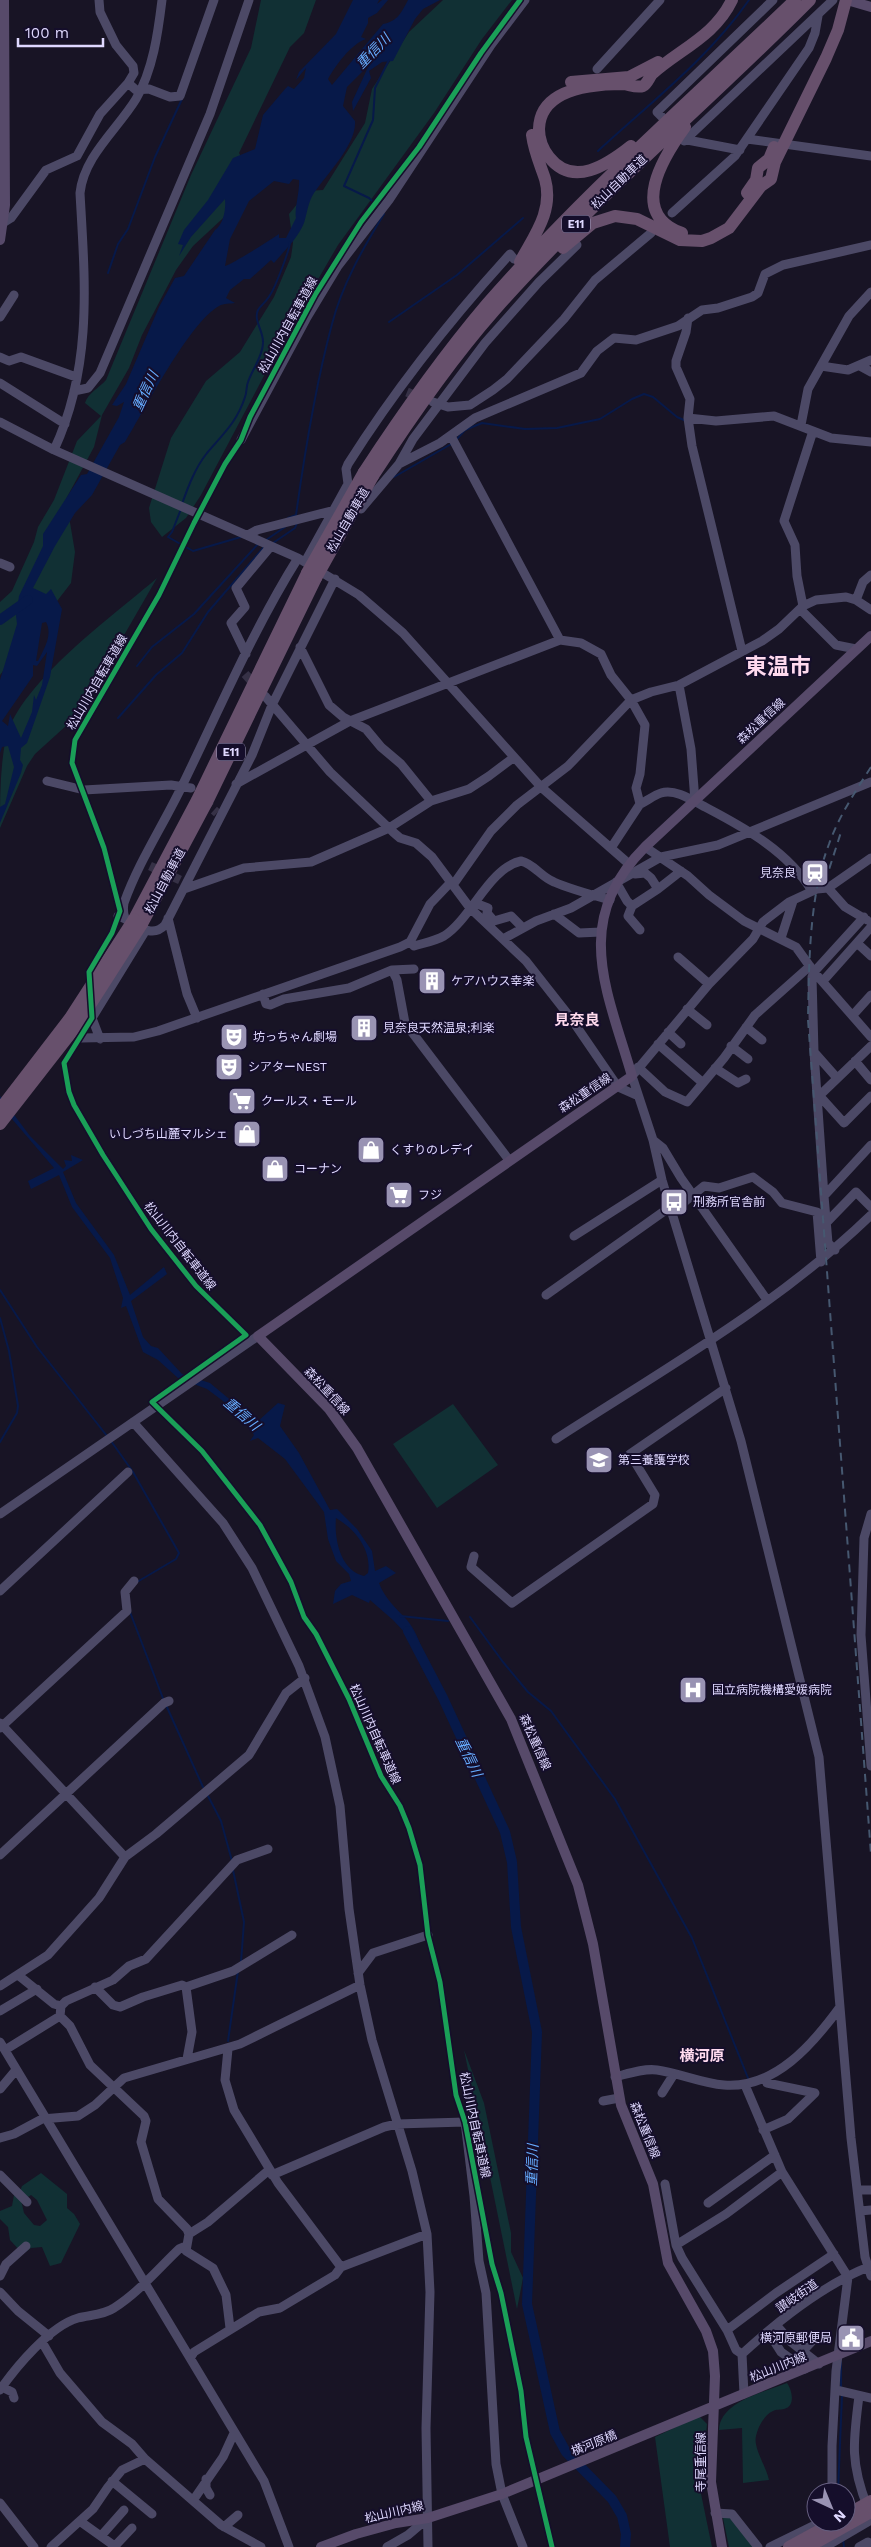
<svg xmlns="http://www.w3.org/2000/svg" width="871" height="2547" font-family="'Work Sans','Noto Sans JP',sans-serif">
  <rect width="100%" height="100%" fill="#181425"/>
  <path fill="#113034" d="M261,0h55l-12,33 -14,14 -51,106 6,11 -10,43 -42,39 -17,24 -34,65 -13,33 -27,47 -8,32 -28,52 9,53 -4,31 -71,92v-73l12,-11 22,-49 4,-15 16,-27 23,-59 24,-25 -16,-13c3,-10 14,-15 21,-23l85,-205 60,-127z
    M443,0h69l-30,39 -48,74 -96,132 -53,91 -84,159 -15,23 -24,19 -11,-15 -2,-14 22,-70 35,-57 34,-29 34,-55 17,-40 2,-14 -4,-29 19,-23 15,-1 42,-67 7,-34 37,-57z
    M157,578l-79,137 -43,39 -8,12 -27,62c0,-30 0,-61 6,-91 16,-56 107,-121 151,-159z
    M453,1404l45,61 -61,43 -44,-64z
    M464,2050l20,53 27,130v19l12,26 -6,31z
    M41,2173l26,21v14l7,6 6,10 -19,39 -11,3 -8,-19 -11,1 -8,6 -13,-14 -2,-13 -8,-8v-8l12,-5 2,-11 7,5 3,13 10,12 6,1 7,-6 -10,-20 -6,-5 -3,2 -8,-6 2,-5z
    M787,2383c5,7 9,23 -3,26 -4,1 -8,0 -11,2 -9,4 -15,16 -17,25 -3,12 10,30 13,44l-26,3 -1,-55 -23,2c1,-29 46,-38 68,-47z
    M699,2416l8,8 -7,65 12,58h-42l-15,-110z
    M723,2518h7l23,29h-24z"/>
  <path fill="#071949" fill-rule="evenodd" d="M353,0h26l-2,4 5,-4h6l-11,13 -9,5v5l-7,14 5,2c-15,5 -30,26 -38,40l4,6 51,-61c15,-3 18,-11 25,-24h32l-17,9 -8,10 -22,42 -11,1 -13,9 2,7 -18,33 -1,-9 17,-37 -22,22 -4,19 12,15c2,23 -29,54 -41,72 -6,9 -7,21 -10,30 -6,15 -19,27 -30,40l-3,-3 -21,19h-6l-14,11 -4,8 9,5c-5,1 -11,0 -16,3 -30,17 -74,103 -94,136l-5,3 -28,50 -17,18 -20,33 -22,42 13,6 5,-5 11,20 -12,68 -23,66 -6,5 -1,12 3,5 -2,8 -21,50v-16l5,-3 9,-37 -6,-21 -6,1 -2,6v-73l17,-56 -1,-8 3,-20 24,-50v-12l38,-59 6,-1 32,-57 5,-15 -7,4 -5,-1 14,-21 33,-77 16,-29 9,-2 31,-46c9,-6 11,-22 10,-31l-34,38 -12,19 4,-11 -5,-1 6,-14 24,-30 25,-42 22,-9 8,-34 22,-26 3,-3 6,3 10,-11 2,-10 -10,12 3,-8 37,-38zM293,179l6,1c1,10 -5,31 -3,38l-10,20h-7v-4c-7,5 -50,32 -54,32l5,-27 19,-38 25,-20 15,3zM46,622c7,13 -2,27 -8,39h-2l6,-38zM47,652l-5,33 -6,15 -2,-5 -2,17 -11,26 -11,-24 -2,12 -6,-5 31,-45v-11l4,1z
    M0,1096l30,40 33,33 3,-3 -2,-6 8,1 -1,-6 12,5 -20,12 13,31 38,52 16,40 34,-28 3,7 -36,27 12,36 8,9 7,2 24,26 28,9 47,39 21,-19 7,2 -5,21 19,27 31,57 7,-1 20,20 15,22 3,20 11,-5 10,7 -17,10c6,16 17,25 28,37 8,10 12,20 16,32l-30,-32 -23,-20 -1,3 -17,-8 -19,9 2,-13 6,-7 10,-3 -2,-7 -13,-13 -8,-22 -4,-27 -39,-53 -27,-21 -8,3 4,-6 -11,-19 -36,-27 -29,-11 -20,-18 -15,-8 -17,-46 -5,2 2,-10 -13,-40 -38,-51 -13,-32 -28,14 -3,-8 26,-13 -54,-63zM336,1518c19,11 36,32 32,55l-4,3c-24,-6 -30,-38 -28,-58z"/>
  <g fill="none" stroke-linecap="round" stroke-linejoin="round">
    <path stroke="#071949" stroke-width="2" d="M598,151c52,-48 110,-92 151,-151
      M380,208l-11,-10 -25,-12 29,-66 2,-32 14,-28
      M108,273l10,-29 10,-15 27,-72 27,-58
      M389,322l68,-47 66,-57
      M456,440l9,-10 17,-7 43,6 32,-1 43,-9 32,-20 12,-5 9,3 24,20 9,4
      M394,477l59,-34
      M182,504c6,-17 13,-36 25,-51 16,-19 30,-31 38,-56 2,-5 1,-10 3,-15 4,-12 15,-26 15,-39 1,-11 -10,-23 -5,-33 3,-5 9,-9 12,-15 5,-7 20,-46 20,-53
      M181,509l-9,23 -4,5 25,14 48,-14
      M288,518l8,-3c9,-65 19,-128 36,-191 10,-39 31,-76 52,-110
      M266,540l19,-13
      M273,543l22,-15 2,-5
      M137,666l15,-19 42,-33 64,-70
      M118,718l38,-43 26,-22 26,-41 56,-65
      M0,1290l37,57 70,89
      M0,1318l9,33 9,55 -1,7 -17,29
      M111,1441l22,31 46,81 -3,6 -39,23
      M130,1612l34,89
      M400,1616l48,5
      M470,1617l33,45 25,30 23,19 64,88 77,139 56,140
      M166,1705l37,82
      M207,1794l14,27 11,40
      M233,1870l11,52 -3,40
      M228,2041l10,-70
      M841,2362v25
      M838,2492l4,-97
      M843,2539l1,8"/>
    <path stroke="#071949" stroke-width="10" d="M0,620l28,-20
      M408,1631l35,67 62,134 7,30 4,65 21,105 -10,272 28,128 11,20 46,47 10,17 4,18 -1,13"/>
    <path stroke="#363146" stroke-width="9" stroke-dasharray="9 4.5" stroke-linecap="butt" d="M407,392l14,6
      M245,674l12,13
      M204,801l13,12
      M150,866l30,14"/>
    <path stroke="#4c4966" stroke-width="9" d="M597,69l63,-69
      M128,83l8,7 13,-1 21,8 10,-1 34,-96
      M662,117l-5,-5 116,-112
      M682,139l58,11
      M747,139l124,17
      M684,141l149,-141
      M672,213l63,-57 74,-108 6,-15 3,-17
      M3,223l8,-5 35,-48 31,-14 23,-42 28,-31 6,-10 -1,-7 -17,-21 -16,-33 -1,-12
      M0,317l14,-22
      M688,318l-2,14 -10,29v6l14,32 -2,19 4,28 50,205
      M0,357l9,4 12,-4 55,20
      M821,366l27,4 23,-10
      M860,366l11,6
      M0,383l65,41
      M74,391l14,-3 12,-15 110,-259 39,-114
      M433,402l15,5 22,-2 23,-15 14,-11 57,-60 31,-39 56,-47
      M688,418l28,3 58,-5 57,22 40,4
      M0,422l54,28 244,108 61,37 44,38 138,154 88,77
      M801,425l7,-36 41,-73 22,-24
      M451,436l109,204
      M241,440l65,-121 32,-53 51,-66 102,-155 34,-45
      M54,450c39,-84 31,-168 26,-257 4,-37 37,-63 56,-94 17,-29 22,-66 26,-99
      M399,464l41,-21 35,-25 106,-45 16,-22 17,-13 22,2 42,-14 24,-16 16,-2 34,-11 6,-4 7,-19 18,-9 88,-20
      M361,509l38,-45 14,-25 72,-96 54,-61 38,-37
      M248,535l9,-5 78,-20
      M305,562l43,-78 -2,-15 2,-5c48,-76 102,-144 162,-210l4,5
      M0,563l10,4
      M856,600l7,-18 8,-7
      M803,606l-6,-30 -2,-31 -11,-24 29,-90
      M800,609l36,36 20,4
      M300,647l29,58 14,12 23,12 15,18 20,17 30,37
      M246,654l-15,-31 14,-16 -9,-19 35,-42
      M679,685l12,64 4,52
      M265,696l65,76 63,60 7,6 16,5 16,14 38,51 56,53 44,56 48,70 18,8
      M47,781l37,9 87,-5 20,3
      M236,784l114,-63 210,-81 21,3 20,11 10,21 20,25 14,25 -5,49 -4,14 4,16 -29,44
      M640,804c7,-3 14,-9 21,-11 15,-5 34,9 46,15 40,21 81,44 105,83
      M645,847l43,29 21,19 35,26 52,26 18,25 57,65
      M871,858l-43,30 -11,1 -28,13 -26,20 -10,17 -44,45 -77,92 21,64 9,40 79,261 78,316 32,381 14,119 6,19
      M635,874l10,-1 6,5 7,11 23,-18
      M616,882l11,19 5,5 -4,10 12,14
      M453,885l38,-54 26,-26 51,-39 63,-66 20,-8 28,-7 83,-44 17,-12 24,-23 13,-6 30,-3 10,3 15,10
      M828,888l17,19 22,13
      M184,889l60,-21 67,-6 78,-34 42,-27 38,-12 20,-13 24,-18
      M475,903l13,5 -1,5 7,8 17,-5 12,12
      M632,906l26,-17
      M554,914l25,19 22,-1
      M118,916c16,5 32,25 47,9l87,-170 20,-50 63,-126
      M125,918c-2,-5 -2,-9 -1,-15 15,-42 40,-79 59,-119 37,-76 70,-154 115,-226
      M168,918l19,76 10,24
      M781,938l12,-37 -4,1
      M503,939l33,-18 35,-13 90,-51 57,-12 153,-63
      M410,942l4,4c10,-3 21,-5 30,-10 27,-17 45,-68 77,-75 13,3 20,16 33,21 16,7 38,13 56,18
      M857,943l14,13
      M678,957l31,27
      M392,970l5,10 8,43 104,137
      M823,981l48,-54
      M263,994l3,10 4,1 14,-6 65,-11 43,-18 22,-1
      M687,1009l20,16
      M853,1015l18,-20
      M746,1027l16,13
      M668,1032l13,12
      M81,1038l53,-1 24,-6 242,-84 10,-5 20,-38 21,-22
      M100,1039l-8,-21 54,-88
      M658,1044l45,39
      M731,1046l17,13
      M814,1052l23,26
      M855,1061l16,19
      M638,1067l27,25 22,10 37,-44 31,-43 55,-49
      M715,1068l23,15 8,-4
      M817,1093l27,30 27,-27
      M819,1096l52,-50
      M653,1140l10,8 18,30 86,122
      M824,1196l47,-51
      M672,1212l32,-26 15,2 34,-11 20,15 9,11 35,9 4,50
      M826,1223l30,-31 15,15
      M574,1236l88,-56
      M835,1250l-7,-7 -4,-47 -10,-144 -2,-75 2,-5 50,-55
      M546,1295l124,-88
      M133,1422l90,101 29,45 47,98 26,71 15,69 9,103 11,76 12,55 40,131 15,63 3,58 -4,136 2,119
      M556,1439c108,-70 222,-134 315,-224
      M0,1514l258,-178
      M871,1514l-7,24 -3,97 10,131
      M474,1556l-3,11 41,36 141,-99 2,-9 -25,-41 96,-66
      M0,1591l128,-119
      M0,1723l125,134
      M0,1728l127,-117 -2,-19 9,-11
      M0,1855l164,-152 5,-2
      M358,1973l15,-20 55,-18
      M18,1975l36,29 7,2
      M0,1986l48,-31 51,-57 26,-41 31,-23 93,-79 37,-62 19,-15
      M95,1987l18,18 7,2 23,-10 39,-12 4,2 47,-16 59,-36
      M186,1987l6,45 -5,27
      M0,2011l37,-22
      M60,2016l10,10 20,39 54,51 2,5 -5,21 17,57 29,30 2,5 -3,17 27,17 13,27 4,33
      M0,2042l264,439 25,66
      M228,2049l-3,31 9,30 44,73 63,84
      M5,2050l55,-34 1,-10 5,-5 47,-21 16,-14 17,-7 91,-99 31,-11
      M615,2077c12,-3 29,-9 42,-7 22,3 44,13 67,15 51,4 89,-41 116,-78
      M745,2085l37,87 66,105 -12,94 -4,75v46
      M0,2089l16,-19
      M662,2093l12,-19
      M603,2101l16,-3
      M763,2130l25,-11 27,-26 -48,-10v-5
      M0,2138l14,-4 28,-15 36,-3 17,-11 29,-27 116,-34 120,-59
      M0,2175l27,27
      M272,2175l112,-48 13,-3 68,-2 9,74 5,65 7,32 10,171 6,30 21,53
      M665,2184l11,61 6,13 45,72 9,20 6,4
      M858,2190h13
      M708,2203l67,-48
      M860,2211l11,-1
      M189,2234l19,-12 61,-52
      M676,2245l50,-31 56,-42
      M0,2276l6,-12 20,-18
      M0,2292l18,19 31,25
      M777,2326l14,16 28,22
      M727,2330l49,-37 58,-39
      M769,2333l12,19 24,17
      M42,2342l18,31 42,49 30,22 13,15 76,66 40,22
      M803,2351l15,-16
      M742,2354c37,-34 82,-70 129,-88
      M742,2354l2,40
      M191,2357l3,-5 65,-40 21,-4 55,-33 6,-8 86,-33
      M2,2387l10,5 2,6
      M0,2390c16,-23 50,-64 78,-72 11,-3 26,-3 36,-10 25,-16 44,-39 65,-59l7,-3
      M836,2390l35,8
      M859,2396c-6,46 -9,68 9,112
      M206,2479v9l4,7
      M112,2481l40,33
      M194,2499l29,-42 11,-24
      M0,2503l34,44
      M715,2513l17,1 26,33
      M81,2522l35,25
      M224,2527l14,-12
      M101,2536l23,-26
      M51,2547l42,-38 15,-22 14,-17 23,-11
      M114,2547l18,-19
      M387,2547l21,-12 20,-17
      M770,2547l51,-25
      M825,2547l46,-27
      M859,2547l9,-5 3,2"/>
    <path stroke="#574a6a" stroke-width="10" d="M847,0l24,7
      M0,240l5,-35 -1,-205
      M321,2547l35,-13 40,-11 32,-5 74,-24 369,-153
      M722,2547l-11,-65 4,-106 -2,-25 -7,-20 -38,-68 -15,-79 -32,-79 -28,-161 -15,-59 -67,-166 -154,-271 -28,-39 -71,-73 374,-260c-25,-86 -61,-155 13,-229l226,-211"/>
    <path stroke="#67506c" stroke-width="12" d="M571,82l58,-5 29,-15
      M631,146c-24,19 -58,42 -82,11 -7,-9 -10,-18 -10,-28 1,-41 55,-45 85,-45 6,1 13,4 19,2 4,-2 6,-8 9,-12 28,-25 63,-38 80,-74
      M747,193l9,-13 2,-12 11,-9 5,-12
      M682,233c-55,-19 -18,-77 3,-106
      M563,248l30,-25 22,-7 22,3 43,21 22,1 9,-3 18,-10 32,-42 10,-7 4,-17 51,-104 12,-28 8,-30
      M520,262c14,-26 34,-51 25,-83 -5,-15 -11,-28 -13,-44
      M364,472c38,-58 78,-115 123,-168 95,-109 204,-204 308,-304
      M373,476c37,-57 76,-114 121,-165 98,-111 212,-206 316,-311
      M134,919l63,-119 110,-227
      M142,924l64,-120 110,-226"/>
    <path stroke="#465870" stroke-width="2" stroke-dasharray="8 6" stroke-linecap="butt" d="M871,767c-16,25 -32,49 -42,77 -20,52 -20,120 -21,176l63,834
      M825,882l17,-53"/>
    <path stroke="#67506c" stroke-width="12" d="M307,573l57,-101
      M316,578l57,-102
      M0,1109l70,-91 64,-99
      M0,1124l78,-100 64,-100
      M846,2515l25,-14
      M789,2547l44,-24
      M808,2547l63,-35"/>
    <defs>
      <path id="cycleway" d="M520,0l-39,53 -62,94 -58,75 -46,73 -65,122 -9,23 -16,24 -31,59 -35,72 -84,145 -3,23 32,85 16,63 -8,22 -23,39 3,46 -28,45 5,29 5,13 29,50 48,74 45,57 50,49 -94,67 50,49 58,74 31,57 13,35 12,17 33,65 32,77 19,30 9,22 11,37 8,70 12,47 16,113 9,27 27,142 9,29 20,98 5,46 26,110"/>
    </defs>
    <use href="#cycleway" stroke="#150e2b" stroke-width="8"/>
    <use href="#cycleway" stroke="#1a9f57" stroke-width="5"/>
  </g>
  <defs>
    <symbol id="station-square" viewBox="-11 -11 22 22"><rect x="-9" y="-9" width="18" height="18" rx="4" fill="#9993b3" stroke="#150e2b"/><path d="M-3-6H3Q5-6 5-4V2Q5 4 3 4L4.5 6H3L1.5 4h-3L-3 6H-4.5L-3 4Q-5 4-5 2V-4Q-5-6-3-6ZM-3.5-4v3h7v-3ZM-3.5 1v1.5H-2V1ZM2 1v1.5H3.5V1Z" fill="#fff"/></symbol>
    <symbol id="building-square" viewBox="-11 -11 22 22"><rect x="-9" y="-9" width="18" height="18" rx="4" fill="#9993b3" stroke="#150e2b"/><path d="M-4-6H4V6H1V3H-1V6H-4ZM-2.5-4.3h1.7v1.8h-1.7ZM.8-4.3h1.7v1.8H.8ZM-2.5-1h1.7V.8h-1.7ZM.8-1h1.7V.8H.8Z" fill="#fff"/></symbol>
    <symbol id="theatre-square" viewBox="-11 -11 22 22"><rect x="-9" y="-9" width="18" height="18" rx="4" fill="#9993b3" stroke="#150e2b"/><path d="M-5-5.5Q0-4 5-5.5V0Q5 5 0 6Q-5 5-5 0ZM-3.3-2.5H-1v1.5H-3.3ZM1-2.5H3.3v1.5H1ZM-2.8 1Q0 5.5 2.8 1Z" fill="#fff"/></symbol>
    <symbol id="supermarket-square" viewBox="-11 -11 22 22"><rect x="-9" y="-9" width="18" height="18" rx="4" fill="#9993b3" stroke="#150e2b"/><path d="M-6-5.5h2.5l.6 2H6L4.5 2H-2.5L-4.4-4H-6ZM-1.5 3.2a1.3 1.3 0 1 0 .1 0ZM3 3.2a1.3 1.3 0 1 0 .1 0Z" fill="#fff"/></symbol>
    <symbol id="shop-square" viewBox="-11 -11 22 22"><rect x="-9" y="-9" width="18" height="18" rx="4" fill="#9993b3" stroke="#150e2b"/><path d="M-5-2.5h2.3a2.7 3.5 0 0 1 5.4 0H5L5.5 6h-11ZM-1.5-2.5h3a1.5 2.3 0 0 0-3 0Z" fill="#fff"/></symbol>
    <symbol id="bus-square" viewBox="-11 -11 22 22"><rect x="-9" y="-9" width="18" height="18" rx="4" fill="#9993b3" stroke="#150e2b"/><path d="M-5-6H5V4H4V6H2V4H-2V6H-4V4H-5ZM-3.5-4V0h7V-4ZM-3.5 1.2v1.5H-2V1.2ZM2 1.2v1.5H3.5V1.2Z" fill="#fff"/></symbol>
    <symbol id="school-square" viewBox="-11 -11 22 22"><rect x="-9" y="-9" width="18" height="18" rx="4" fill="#9993b3" stroke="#150e2b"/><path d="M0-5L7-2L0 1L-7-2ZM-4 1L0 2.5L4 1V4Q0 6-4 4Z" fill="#fff"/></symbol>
    <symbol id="hospital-square" viewBox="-11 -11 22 22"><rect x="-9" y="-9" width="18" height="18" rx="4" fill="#9993b3" stroke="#150e2b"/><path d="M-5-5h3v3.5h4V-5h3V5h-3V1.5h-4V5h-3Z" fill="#fff"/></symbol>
    <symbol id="civic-square" viewBox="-11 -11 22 22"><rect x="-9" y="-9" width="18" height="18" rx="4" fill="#9993b3" stroke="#150e2b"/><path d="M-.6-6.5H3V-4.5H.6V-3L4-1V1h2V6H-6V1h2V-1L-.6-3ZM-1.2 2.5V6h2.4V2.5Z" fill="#fff"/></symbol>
  </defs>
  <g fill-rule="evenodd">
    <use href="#station-square" x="799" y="857" width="32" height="32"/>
    <use href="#building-square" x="416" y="965" width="32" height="32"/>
    <use href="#building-square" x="348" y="1012" width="32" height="32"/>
    <use href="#theatre-square" x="218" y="1021" width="32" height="32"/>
    <use href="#theatre-square" x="213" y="1051" width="32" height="32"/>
    <use href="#supermarket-square" x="226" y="1085" width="32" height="32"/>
    <use href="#shop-square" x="231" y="1118" width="32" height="32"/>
    <use href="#shop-square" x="355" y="1134" width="32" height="32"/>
    <use href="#shop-square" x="259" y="1153" width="32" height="32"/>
    <use href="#supermarket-square" x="383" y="1179" width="32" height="32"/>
    <use href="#bus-square" x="658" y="1186" width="32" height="32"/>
    <use href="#school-square" x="583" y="1444" width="32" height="32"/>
    <use href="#hospital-square" x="677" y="1674" width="32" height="32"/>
    <use href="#civic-square" x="835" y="2322" width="32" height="32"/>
  </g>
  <g text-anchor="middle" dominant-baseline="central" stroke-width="4" stroke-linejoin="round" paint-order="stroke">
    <g fill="#150e2b" stroke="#a29bbf" stroke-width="1">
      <rect x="562" y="215.5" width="28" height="17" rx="4"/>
      <rect x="217" y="743.5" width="28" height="17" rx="4"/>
    </g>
    <g font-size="11" font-weight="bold" fill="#dfd8ff">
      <text x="576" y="224">E11</text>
      <text x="231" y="752">E11</text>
    </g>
    <g font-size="12" fill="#dfd8ff" stroke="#150e2b">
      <text transform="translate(619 182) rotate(-44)">松山自動車道</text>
      <text transform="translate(288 325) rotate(-61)">松山川内自転車道線</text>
      <text transform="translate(348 520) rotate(-60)">松山自動車道</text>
      <text transform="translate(97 682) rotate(-60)">松山川内自転車道線</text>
      <text transform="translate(761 721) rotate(-43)">森松重信線</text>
      <text transform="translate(165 881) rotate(-62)">松山自動車道</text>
      <text transform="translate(585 1093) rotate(-34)">森松重信線</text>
      <text transform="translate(180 1246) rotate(52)">松山川内自転車道線</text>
      <text transform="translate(327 1391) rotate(47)">森松重信線</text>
      <text transform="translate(375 1734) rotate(66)">松山川内自転車道線</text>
      <text transform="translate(535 1742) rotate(66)">森松重信線</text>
      <text transform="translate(475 2125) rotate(78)">松山川内自転車道線</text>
      <text transform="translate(645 2130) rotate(68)">森松重信線</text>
      <text transform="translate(797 2296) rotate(-35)">讃岐街道</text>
      <text transform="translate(778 2367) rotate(-22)">松山川内線</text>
      <text transform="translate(594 2443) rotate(-22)">横河原橋</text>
      <text transform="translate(701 2462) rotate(-90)">寺尾重信線</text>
      <text transform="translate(394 2512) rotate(-13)">松山川内線</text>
    </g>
    <g font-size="12" fill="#dfd8ff" stroke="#150e2b" text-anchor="start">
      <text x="796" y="873" text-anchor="end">見奈良</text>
      <text x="451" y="981">ケアハウス幸楽</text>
      <text x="383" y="1028">見奈良天然温泉;利楽</text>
      <text x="253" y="1037">坊っちゃん劇場</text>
      <text x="248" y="1067">シアターNEST</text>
      <text x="261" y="1101">クールス・モール</text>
      <text x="228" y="1134" text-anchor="end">いしづち山麓マルシェ</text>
      <text x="390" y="1150">くすりのレデイ</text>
      <text x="294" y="1169">コーナン</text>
      <text x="418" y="1195">フジ</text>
      <text x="693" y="1202">刑務所官舎前</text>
      <text x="618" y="1460">第三養護学校</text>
      <text x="712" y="1690">国立病院機構愛媛病院</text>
      <text x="832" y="2338" text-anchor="end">横河原郵便局</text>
    </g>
    <g font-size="14" font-style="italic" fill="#66acff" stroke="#150e2b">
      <text transform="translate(373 51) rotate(-46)">重信川</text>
      <text transform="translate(145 391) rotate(-65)">重信川</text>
      <text transform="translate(242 1414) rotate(41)">重信川</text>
      <text transform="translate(469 1757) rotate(64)">重信川</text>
      <text transform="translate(532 2165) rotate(-88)">重信川</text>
    </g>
    <g font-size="15" font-weight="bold" fill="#ffdaee" stroke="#150e2b">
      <text x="577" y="1020">見奈良</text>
      <text x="702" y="2056">横河原</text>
    </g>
    <g font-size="22" font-weight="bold" fill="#ffdaee" stroke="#150e2b">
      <text x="778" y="666">東温市</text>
    </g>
  </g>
  <g transform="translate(831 2507) rotate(136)"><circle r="24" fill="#150e2b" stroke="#665f80"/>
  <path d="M0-4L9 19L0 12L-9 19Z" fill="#9993b3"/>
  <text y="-8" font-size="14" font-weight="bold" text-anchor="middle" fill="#dfd8ff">N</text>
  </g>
  <path d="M18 38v8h85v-8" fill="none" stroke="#dfd8ff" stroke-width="2.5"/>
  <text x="25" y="38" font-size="15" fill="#dfd8ff" stroke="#150e2b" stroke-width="4" paint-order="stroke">100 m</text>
</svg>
